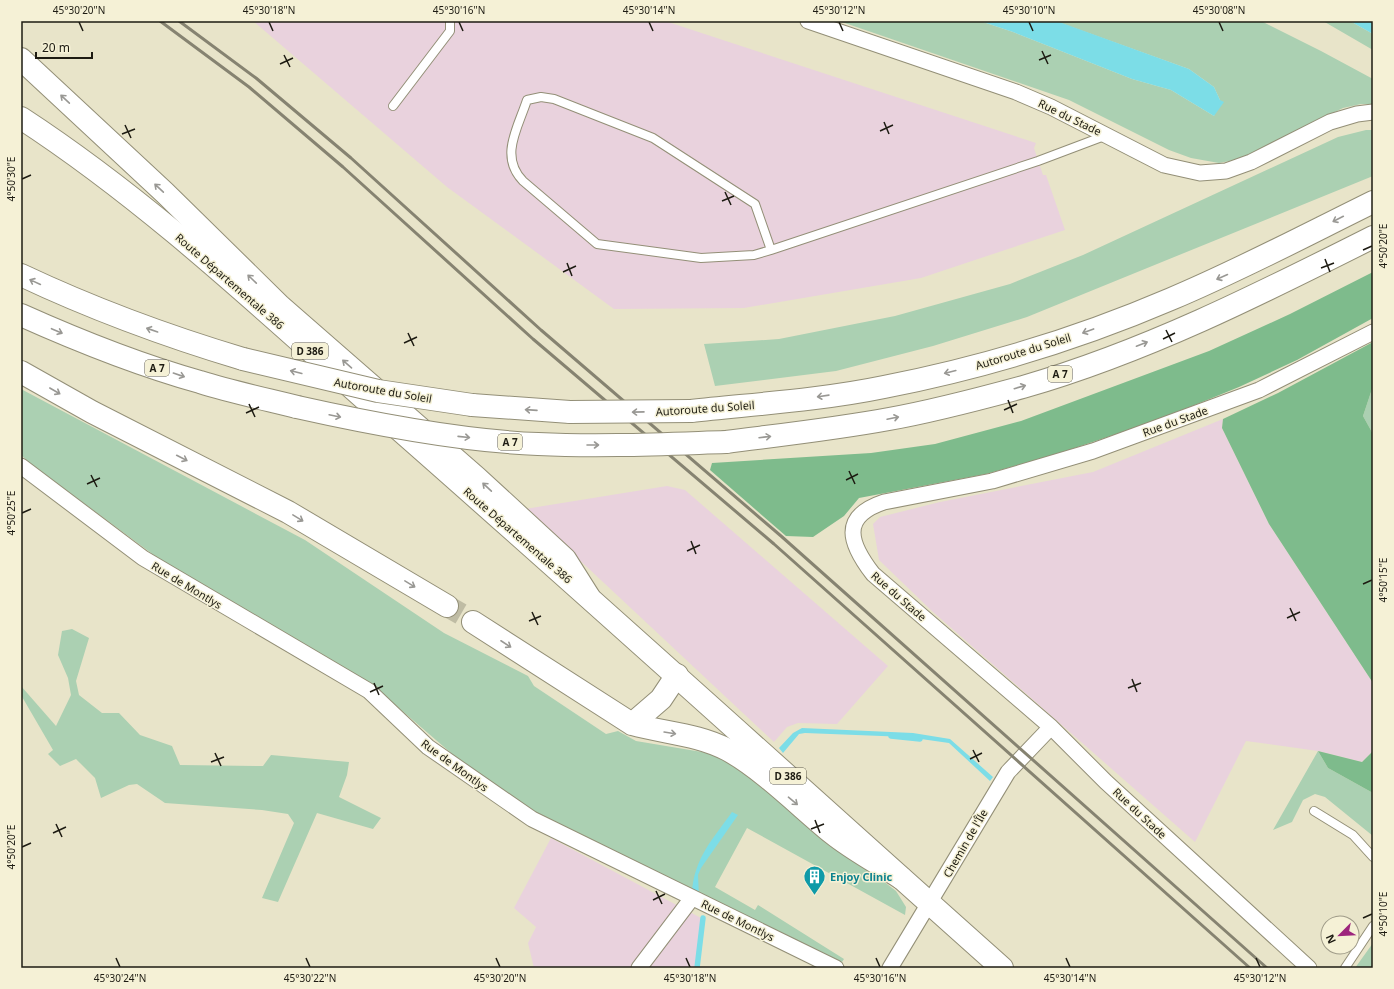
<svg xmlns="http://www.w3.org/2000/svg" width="1394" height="989" font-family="'Noto Sans',sans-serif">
  <rect width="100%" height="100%" fill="#e8e4c9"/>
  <path fill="#e9d2dd" d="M253,21h412l371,122 -2,5 9,27h3l19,55 -144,48 -177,30 -130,1 -167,-122z
    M1223,419l-1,9 47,96 104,159v68l-11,11 -44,-11 -72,-10 -51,101 -262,-230 -54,-52 -6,-36 7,-7 60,-15 153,-30z
    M667,486l18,4 203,176 -51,58 -39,-1 -11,4 -13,15 -249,-233z
    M551,838l150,80 -6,50h-161l-6,-25 8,-16 -22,-19z"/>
  <path fill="#abd0b2" d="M839,21h141l33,11 119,47 39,11 43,26 6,-16 -6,-13 -25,-18 -134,-48h206l60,30 52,28v25h-12l-18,4 -103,51 -21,4 -28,-5 -22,-8 -100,-50z
    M1323,21h27l23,13v16z
    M1366,130h7v46l-346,141 -94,29 -97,25 -121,15 -11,-42 75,-5 116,-23 115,-32 73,-29 255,-118z
    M1373,386v48l-10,-18z
    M21,389l284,151 139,93 84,43 6,10 72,48 12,-3 18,10 78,13 28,18 154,119 10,16 -1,8 -158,-87 -32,59 40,23 3,-5 86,54 -2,3 -143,-65 -165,-85 -76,-53 -72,-62 -204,-121 -151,-112 -10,-9z
    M72,629l17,9 -13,43 3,14 23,18h17l21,22 32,11 8,19 83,1 8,-11 78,7 -2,13 -8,22 42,21 -8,11 -56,-16 -39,89 -16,-4 32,-75 -6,-9 -26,-4 -97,-7 -28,-19 -8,1 -28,13 -6,-20 -19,-19 -16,7 -12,-12 5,-4 -32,-55v-9l35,40 15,-31 -3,-17 -10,-23 4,-24z
    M1318,751l10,17 45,25v43l-48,-39 -10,-3 -12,6 -11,22 -19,8z
    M1373,943v25h-18z"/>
  <path fill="#7ebb8c" d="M1373,272v46l-76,42 -58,27 -81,33 -104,35 -68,19 -127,24 -15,18 -31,21 -27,-1 -76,-66 2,-7 159,-10 64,-9 86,-23 188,-70 81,-37z
    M1373,342v44l-10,30 10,18v249l-104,-159 -47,-96 1,-9 55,-26z
    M1318,751l44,11 11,-11v42l-45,-25z"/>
  <path fill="#7cdde7" d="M980,21h75l7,2 127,46 25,18 6,13 4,2 -10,14 -43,-26 -39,-11 -119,-47z
    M1350,21h23v13z
    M802,728l111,5 37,6 43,38 -3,4 -41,-38 -42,-6 -102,-4 -6,1 -16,19 -4,-5 14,-15z
    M732,812l6,3 -37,53 -3,7 1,22 -7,-4c2,-35 21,-54 40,-81z"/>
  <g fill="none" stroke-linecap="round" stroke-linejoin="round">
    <path stroke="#7cdde7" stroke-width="5.5" d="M891,736l29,3
      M697,968l6,-50"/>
    <path stroke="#bfbca4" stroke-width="22" stroke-dasharray="22 11" stroke-linecap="butt" d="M447,606l14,8"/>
    <defs>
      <path id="lane" d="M541,97l13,2 99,39 102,66 16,46 -17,5 -53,3 -104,-14 -74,-63c-24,-25 -5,-53 4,-81z
        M393,106l57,-75v-10
        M771,250l267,-89 69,-26
        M1314,811l39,24 20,22
        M1345,968l28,-42"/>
      <path id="street" d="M808,21l208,71 35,15 113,58 36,8 26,-2 25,-9 79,-40 27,-8 16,-2
        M21,466l122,92 226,133 59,56 104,72 304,149
        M639,968l53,-70
        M890,968l118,-196 43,-45
        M1309,968l-203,-186 -55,-55 -178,-153c-23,-30 -34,-57 11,-72l108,-21 101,-30 166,-61 114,-58"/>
      <path id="primary" d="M21,118c135,88 252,201 373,307 204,179 405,362 608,543"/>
      <path id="highway" d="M21,59l144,134 115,113 197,172 88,81 24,38
        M21,275c72,34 145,61 222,84
        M21,315c58,26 118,50 179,67 32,10 65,17 97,25
        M21,372l71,40 196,100 159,94
        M472,405l98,7
        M691,411c64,-7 130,-11 193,-24 98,-19 196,-49 287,-88 69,-29 135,-64 202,-97
        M726,442c54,-7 109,-13 163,-23 45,-8 90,-20 134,-32 122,-35 237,-93 350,-150
        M473,622l159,102c32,9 66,10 96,26 36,20 72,57 104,83 21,17 46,30 69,45
        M632,724l29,-25 16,-24"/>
    </defs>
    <use href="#lane" stroke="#938f77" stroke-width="10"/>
    <use href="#street" stroke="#938f77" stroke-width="17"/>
    <use href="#primary" stroke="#938f77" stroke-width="24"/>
    <use href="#highway" stroke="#938f77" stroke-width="24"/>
    <use href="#lane" stroke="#fff" stroke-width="8"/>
    <use href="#street" stroke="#fff" stroke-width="15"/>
    <use href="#primary" stroke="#fff" stroke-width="22"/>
    <use href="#highway" stroke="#fff" stroke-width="22"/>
    <path stroke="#868371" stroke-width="3" d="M160,21l89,66 94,80 190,172 241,205 476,424
      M179,21l77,57 95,80 190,172 240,206 486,432"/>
    <defs>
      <path id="highway-bridge" d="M243,359l135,32 94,14
        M297,407c76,17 163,34 241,37 62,3 125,0 188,-2
        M570,412l121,-1"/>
    </defs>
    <use href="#highway-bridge" stroke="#938f77" stroke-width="24" stroke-linecap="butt"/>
    <use href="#highway-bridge" stroke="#fff" stroke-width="22"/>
  </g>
  <defs><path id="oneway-shaft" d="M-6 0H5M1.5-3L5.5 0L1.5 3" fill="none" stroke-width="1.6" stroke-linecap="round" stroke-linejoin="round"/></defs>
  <g stroke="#999894">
    <use href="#oneway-shaft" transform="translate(65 99) rotate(-137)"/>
    <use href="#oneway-shaft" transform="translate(159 188) rotate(-137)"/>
    <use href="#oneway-shaft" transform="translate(1338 219) rotate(153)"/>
    <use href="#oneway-shaft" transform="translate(1222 277) rotate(156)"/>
    <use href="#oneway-shaft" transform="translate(252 279) rotate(-136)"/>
    <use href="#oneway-shaft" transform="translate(35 282) rotate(-155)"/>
    <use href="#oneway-shaft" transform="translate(152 330) rotate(-161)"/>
    <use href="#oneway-shaft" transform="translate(57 331) rotate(23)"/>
    <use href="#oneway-shaft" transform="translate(1088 331) rotate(160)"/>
    <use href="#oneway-shaft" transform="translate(1142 344) rotate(-21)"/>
    <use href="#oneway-shaft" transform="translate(347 364) rotate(-139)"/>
    <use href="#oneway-shaft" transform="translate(296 372) rotate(-166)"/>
    <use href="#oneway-shaft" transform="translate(950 372) rotate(166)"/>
    <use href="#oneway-shaft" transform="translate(179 375) rotate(19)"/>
    <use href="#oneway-shaft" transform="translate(1020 387) rotate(-16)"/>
    <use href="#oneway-shaft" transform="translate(55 391) rotate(30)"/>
    <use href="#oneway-shaft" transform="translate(823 396) rotate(172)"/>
    <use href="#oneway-shaft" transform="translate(531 410) rotate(-176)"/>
    <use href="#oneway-shaft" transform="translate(638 412) rotate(179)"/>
    <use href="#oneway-shaft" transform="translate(335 416) rotate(12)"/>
    <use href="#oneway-shaft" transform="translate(893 418) rotate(-12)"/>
    <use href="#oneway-shaft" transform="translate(464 437) rotate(6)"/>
    <use href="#oneway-shaft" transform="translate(765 437) rotate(-7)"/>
    <use href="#oneway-shaft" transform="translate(593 445)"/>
    <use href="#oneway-shaft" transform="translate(182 458) rotate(27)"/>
    <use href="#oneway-shaft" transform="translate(487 487) rotate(-137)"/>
    <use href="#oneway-shaft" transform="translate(298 518) rotate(31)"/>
    <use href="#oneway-shaft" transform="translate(410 584) rotate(31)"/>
    <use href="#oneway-shaft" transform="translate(506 644) rotate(33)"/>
    <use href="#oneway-shaft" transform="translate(670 733) rotate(9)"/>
    <use href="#oneway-shaft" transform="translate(793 801) rotate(40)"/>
  </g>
  <path fill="none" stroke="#1d1b12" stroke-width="1.5" d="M79,22l4,9M269,22l4,9M459,22l4,9M649,22l4,9M839,22l4,9M1029,22l4,9M1219,22l4,9M1042,51l6,13M284,55l6,12M1039,60l12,-5M280,64l13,-6M884,122l5,12M125,125l6,13M880,131l13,-6M122,134l13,-5M22,179l9,-4M725,192l6,13M722,201l12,-5M1363,250l9,-4M1325,259l5,13M567,263l5,13M1321,268l13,-5M563,272l13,-6M1166,330l6,12M408,333l6,13M1163,339l12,-6M404,343l13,-6M1008,400l5,13M249,404l6,13M1004,410l13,-6M246,413l13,-6M849,471l6,13M91,475l6,12M846,480l12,-6M87,484l13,-6M22,513l9,-4M691,541l5,13M687,551l13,-6M1363,584l9,-4M1290,608l6,13M532,612l6,13M1287,618l13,-6M529,621l12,-5M1132,679l5,13M374,683l5,12M1128,688l13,-5M370,692l13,-6M973,750l6,12M215,753l6,13M970,759l12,-6M211,762l13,-5M815,820l5,13M56,824l6,13M811,829l13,-5M53,833l13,-6M22,847l9,-4M656,891l6,13M653,900l12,-6M1363,918l9,-4M116,958l4,9M306,958l4,9M496,958l4,9M686,958l4,9M876,958l4,9M1066,958l4,9M1256,958l4,9"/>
  <defs>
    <symbol id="building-pin" viewBox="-11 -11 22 30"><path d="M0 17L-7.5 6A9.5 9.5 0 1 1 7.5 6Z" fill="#0f9aa8" stroke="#f5f1d6"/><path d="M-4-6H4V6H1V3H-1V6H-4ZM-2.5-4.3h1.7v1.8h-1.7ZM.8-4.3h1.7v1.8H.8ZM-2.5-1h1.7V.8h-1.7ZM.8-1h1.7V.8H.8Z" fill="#fff"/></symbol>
  </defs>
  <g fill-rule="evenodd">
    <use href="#building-pin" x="802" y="864" width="25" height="34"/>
  </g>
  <g text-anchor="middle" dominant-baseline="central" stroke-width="3" stroke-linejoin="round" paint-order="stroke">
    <g fill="#f5f1d6" stroke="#5e5b4d" stroke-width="1">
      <rect x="292" y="343" width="36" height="16" rx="3"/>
      <rect x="145" y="360" width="24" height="16" rx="3"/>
      <rect x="1048" y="366" width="24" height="16" rx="3"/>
      <rect x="498" y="434" width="24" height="16" rx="3"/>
      <rect x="770" y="768" width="36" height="16" rx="3"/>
    </g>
    <g font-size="10" font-weight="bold" fill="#1d1b12">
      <text x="310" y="351">D 386</text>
      <text x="157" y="368">A 7</text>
      <text x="1060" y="374">A 7</text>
      <text x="510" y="442">A 7</text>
      <text x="788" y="776">D 386</text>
    </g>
    <g font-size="11" fill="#1d1b12" stroke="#f5f1d6">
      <text transform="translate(1070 117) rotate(26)">Rue du Stade</text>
      <text transform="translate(230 281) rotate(41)">Route Départementale 386</text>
      <text transform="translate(1023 351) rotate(-17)">Autoroute du Soleil</text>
      <text transform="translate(383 390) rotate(10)">Autoroute du Soleil</text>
      <text transform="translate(705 408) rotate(-4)">Autoroute du Soleil</text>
      <text transform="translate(1175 421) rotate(-20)">Rue du Stade</text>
      <text transform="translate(518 535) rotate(41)">Route Départementale 386</text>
      <text transform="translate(187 585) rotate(31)">Rue de Montlys</text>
      <text transform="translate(899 596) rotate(41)">Rue du Stade</text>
      <text transform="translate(455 765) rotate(36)">Rue de Montlys</text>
      <text transform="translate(1140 813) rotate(43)">Rue du Stade</text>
      <text transform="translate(965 843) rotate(-60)">Chemin de l'Île</text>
      <text transform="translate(738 920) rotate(26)">Rue de Montlys</text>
    </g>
    <g font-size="11" font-weight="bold" fill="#0d838f" stroke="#f5f1d6" text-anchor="start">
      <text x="830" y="876">Enjoy Clinic</text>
    </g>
  </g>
  <rect width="1394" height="989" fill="none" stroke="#f5f1d6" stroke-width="44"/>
  <g transform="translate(1340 935) rotate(246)"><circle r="19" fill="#f5f1d6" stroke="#9f9b88"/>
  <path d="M0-3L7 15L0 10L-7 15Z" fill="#9d257d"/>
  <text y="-6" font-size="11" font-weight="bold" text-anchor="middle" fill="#1d1b12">N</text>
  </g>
  <path d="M36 52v6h56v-6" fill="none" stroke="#1d1b12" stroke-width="2"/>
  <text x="42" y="52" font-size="12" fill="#1d1b12" stroke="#f5f1d6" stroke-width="3" paint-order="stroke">20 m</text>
  <rect x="22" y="22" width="1350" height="945" fill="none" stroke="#1d1b12" stroke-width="1.5"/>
  <g font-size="10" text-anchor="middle" fill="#1d1b12">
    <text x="79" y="14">45°30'20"N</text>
    <text x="269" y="14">45°30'18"N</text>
    <text x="459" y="14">45°30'16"N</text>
    <text x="649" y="14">45°30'14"N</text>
    <text x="839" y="14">45°30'12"N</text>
    <text x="1029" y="14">45°30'10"N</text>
    <text x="1219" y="14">45°30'08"N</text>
    <text transform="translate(11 179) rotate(-90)" y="4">4°50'30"E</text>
    <text transform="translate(1383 246) rotate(-90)" y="4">4°50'20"E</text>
    <text transform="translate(11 513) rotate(-90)" y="4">4°50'25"E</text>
    <text transform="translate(1383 580) rotate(-90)" y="4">4°50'15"E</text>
    <text transform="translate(11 847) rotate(-90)" y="4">4°50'20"E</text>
    <text transform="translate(1383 914) rotate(-90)" y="4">4°50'10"E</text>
    <text x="120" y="982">45°30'24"N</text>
    <text x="310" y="982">45°30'22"N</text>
    <text x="500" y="982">45°30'20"N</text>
    <text x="690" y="982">45°30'18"N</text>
    <text x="880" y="982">45°30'16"N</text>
    <text x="1070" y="982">45°30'14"N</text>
    <text x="1260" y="982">45°30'12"N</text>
  </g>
</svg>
